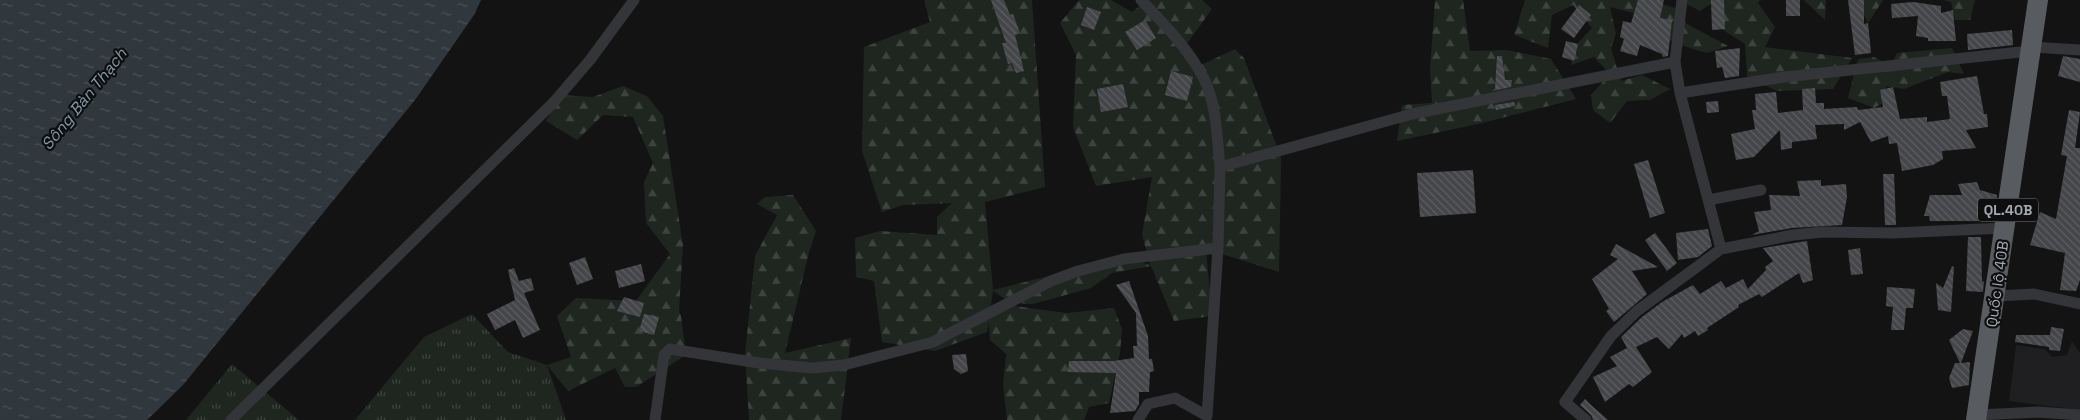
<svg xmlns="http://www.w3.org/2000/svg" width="2080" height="420" font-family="'Space Grotesk',sans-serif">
  <defs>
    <pattern id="grass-tufts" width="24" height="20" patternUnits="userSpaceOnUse" patternTransform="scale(1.25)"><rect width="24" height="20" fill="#1f2620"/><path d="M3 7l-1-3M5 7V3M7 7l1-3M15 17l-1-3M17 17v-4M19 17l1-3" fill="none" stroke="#3d433e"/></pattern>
    <pattern id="forest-firs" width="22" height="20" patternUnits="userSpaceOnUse" patternTransform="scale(1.25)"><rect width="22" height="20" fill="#1f2620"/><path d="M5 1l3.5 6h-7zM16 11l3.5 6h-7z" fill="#3d433e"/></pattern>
    <pattern id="water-ripples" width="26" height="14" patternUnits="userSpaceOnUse" patternTransform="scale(1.25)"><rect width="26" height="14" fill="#30383d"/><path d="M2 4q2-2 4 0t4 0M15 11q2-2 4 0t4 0" fill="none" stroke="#4b5257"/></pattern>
    <pattern id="building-back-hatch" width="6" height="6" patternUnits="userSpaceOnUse" patternTransform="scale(1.25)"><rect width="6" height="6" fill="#454649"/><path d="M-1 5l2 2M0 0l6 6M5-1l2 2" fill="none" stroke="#5d5e61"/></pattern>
  </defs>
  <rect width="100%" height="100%" fill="#131314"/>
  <path fill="#1f1f21" d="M2072,341l8,12v57l-71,-9 7,-56 29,4 7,8 15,-2z"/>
  <path fill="url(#grass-tufts)" d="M472,314l36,38 39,13 19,55h-211l69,-83z
    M232,364l67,56h-113z"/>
  <path fill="url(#forest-firs)" d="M924,0h108l13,187 -60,15 8,88 119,-30h23l15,5 -8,-31 10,-57 -56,9 -23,-59 3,-72 -16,-32 19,-23h32l21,12 15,-12h55l10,9 -26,36 15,20 34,-16 9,9 37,100 -2,114 -73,-23 6,67 -38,5 -23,-55 -39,7 -21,15 -58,16 -22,-1 -18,-12 -4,27 17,-13 61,8 47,-5 8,21 -2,24 -11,50 -20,4 -5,13h-77l-4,-35 3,-31 -16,-14 -1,-18 -2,10 -52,19 -53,-9 -8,-61 -18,-4 -1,-39 25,-7 57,4v-18l15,-14 -49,2 -21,7 -20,-61 2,-104 66,-25z
    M1435,0h28l7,51 37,-1 44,9 25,40 -98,25 -81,17 5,-36 30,-2 -2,-34z
    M1525,0h123l27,8 12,16 41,22 -21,7 -33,-10 -32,-28 -32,-8 6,27 -5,14 10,33 21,-6 28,14 -20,11 -23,1 -17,22 -17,-13 -2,-15 19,-21 -16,-17 -23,8 5,-20 16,-17 -19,-23 -21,10 -4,33 -34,-13z
    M1679,0h37l-16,11z
    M1724,0h36l-2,3 17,24 -10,20 87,11 -19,31 -56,2 -30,-15 -2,-32 -22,-14 -2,-19z
    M1804,0h22l-1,20 -20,-19z
    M1857,0h26l-15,23z
    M1944,0h31l-5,20h-15l-4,-18z
    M1952,48l12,26 -16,-2 -44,17 -18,-3 -3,17 -9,5 -26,-10 10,-39 16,-2 17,9 6,-13z
    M623,86l24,10 16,20 20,129 -4,66 2,5 5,39 -50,32h-11l-10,-19 -47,23 -21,-26 24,-8 -14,-41 19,-18 60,3 34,-47 -24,-31 -2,-41 9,-19 -20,-46 -30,-2 -26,25 -31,-19 15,-26 32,2z
    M793,195l23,36 -7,21 -24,101 66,-15 -10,82h-92l-4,-66 10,-98 22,-41 -20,-11 8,-7z"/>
  <path fill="url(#water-ripples)" d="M0,0h481l-7,15 -59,85 -232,285 -36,35h-147z"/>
  <path fill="url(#building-back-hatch)" d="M991,0h13l6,15 3,-1 7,19 -5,2 9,36 -8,2 -4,-10 -4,1 -6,-21h4z
    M1638,0h26l-4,18 12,2 -4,36 -5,1 -1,-3 -22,-9 -3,11 -17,-5 4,-12 -4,-2 3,-16 8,2z
    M1711,0h13l1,29 -13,1z
    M1786,0h14v16h-14z
    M1848,0h16v24l4,-1 3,30 -16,2z
    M1913,2l28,4v7l12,-3 3,31h-28v-3l-12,-2 2,-20 -26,2 -1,-14z
    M1579,5l12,10 -17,23 -13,-9z
    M1087,7l14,5 -7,18 -13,-5z
    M1145,20l11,18 -19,12 -12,-18z
    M2012,30l1,15 -45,5 -1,-16z
    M1566,41l12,3 -4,17 -12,-4z
    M1740,48l-1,28 -14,2 -3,-11 -5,1 -2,-17z
    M1497,56h5l3,24h7l-1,7 -19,4 3,-2z
    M2063,56l17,3v23l-22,-6z
    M1171,71l22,6 -6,24 -22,-6z
    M1977,76l7,38h3l1,13 -22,3 10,18 -34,3 1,8 -10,6 -31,6 -5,-28 -8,1 -1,-8 -17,6 -11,-20 -16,8v-6l-29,1 2,14 -25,3v6l-11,2 -1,-20 -26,27 -18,3 -5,-26 24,-5 -3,-19h4l-1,-16 21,-2 2,21 25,-3 -1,-21 13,-1 1,15h8v6l33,-2 1,3 25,-3 -3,-17 13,-3 7,32 27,-2v5l23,-3 -3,-23h-5l-2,-14z
    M1123,84l5,23 -27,5 -4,-23z
    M1718,101l1,11 -12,1 -1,-11z
    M1514,102l1,4 -19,4 -1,-5z
    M2069,110l11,2 -5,36h5v132l-4,11 -16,-1 5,-37 -35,-8 10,-33 16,7 11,-63 -6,-1z
    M1648,160l17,53 -15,5 -16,-54z
    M1473,170l3,43 -56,4 -3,-44z
    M1883,174h11l2,51h-11z
    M1821,180v6l25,-2 1,13 -5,28 -50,3 -40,7 7,-4 -5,-19 17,-2 -2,-15 31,1 -3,-15z
    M1977,182l3,8 17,5 -4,26h-63l-1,-5h-5l6,-21h32l-4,-11z
    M1708,229l4,17 -14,11 -20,3 -2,-27z
    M1655,233l22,30 -10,8 -22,-31z
    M1968,237h13l1,44 2,1 -1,10 -17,-1z
    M1807,241l6,39 -10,3 -4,-10 -37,24 -3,-3 -21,11 1,2 -32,21 1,2 -10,6 -3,-5 -11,7 -2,-4 -13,15 -12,-12 -21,10 16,25 -19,15 -4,-3 -24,18 -12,-25 24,-11 -7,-9 17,-9 -6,-11 21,-20 20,-15 31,-17 7,9 21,-13 5,7 17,-9 5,10 18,-19 -1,-3 8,-6 -10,-13z
    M1616,244l42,23 -26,4 15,23 -33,28 -8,-11 3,-2 -17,-30 26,-20 -8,-4z
    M1860,248l3,26 -12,1 -3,-25z
    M585,257l8,22 -16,6 -8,-22z
    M641,264l4,17 -26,7 -4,-17z
    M1952,266l2,1 -3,45 -13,-2 -2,-27 7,5z
    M514,268l5,13 12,-3 3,12 -10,3 16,37 -17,8 -8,-18 -20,10 -8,-16 28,-14 -7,-30z
    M1129,281l19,55 1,23h3l2,12 -4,1 -1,20h-10v12l-4,7 -25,2 6,-40 -48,-1 1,-11h44l21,-3 -1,-12h4l-1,-33 -20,-28z
    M1887,287l28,2 -2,19h-7l-2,22h-13l2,-23 -7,-1z
    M624,297l20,6 -4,14 -23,-6z
    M644,314l15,3 -5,18 -15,-4z
    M2051,327l13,2 -4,22 -11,-1v-3l-34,-5 1,-7h34z
    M1963,329l10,2 -12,32 9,-1 -1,23 -17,3 -3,-10 6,-15h5l-11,-23z
    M966,354l2,17 -7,3 -7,-5 -2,-14z
    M1585,399l6,6 17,15h-15l-2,-5 -11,-10z"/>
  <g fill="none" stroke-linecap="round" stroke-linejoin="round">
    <path stroke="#343538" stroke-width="11" d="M1141,0c23,24 49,50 64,81 12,26 12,58 15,86
      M2031,47l49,3
      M1675,62l7,-62
      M1680,93l104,-16 246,-26
      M1708,200l53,-10
      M1721,249l72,-14 30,-3 70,1 112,-5
      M1996,296l38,-2 46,10
      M1977,415l61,-3 42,3
      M231,420l322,-317 37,-43 44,-60
      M655,420l9,-65 6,-6 89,14 54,5 31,-3 89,-23 118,-61 27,-10 46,-12 94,-11
      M1138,420l10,-16 27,-6 32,18 11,-168 2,-81 192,-53 263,-52 5,31 41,156 -84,62 -26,25 -46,66 21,18"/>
    <path stroke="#585c60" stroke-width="20" d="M1976,420l62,-420"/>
  </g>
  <g text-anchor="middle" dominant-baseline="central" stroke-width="4.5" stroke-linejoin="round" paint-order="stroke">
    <rect fill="#0e0e0f" stroke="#787c82" stroke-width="1" x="1978" y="198.5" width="60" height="23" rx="4"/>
    <g font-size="14" font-weight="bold" fill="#a6abb3">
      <text x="2008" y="210">QL.40B</text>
    </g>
    <g font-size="15" fill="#a6abb3" stroke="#0e0e0f">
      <text transform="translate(1997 284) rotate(-82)">Quốc lộ 40B</text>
    </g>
    <g font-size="16" font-style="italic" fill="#819baa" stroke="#0e0e0f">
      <text transform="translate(84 99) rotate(-51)">Sông Bàn Thạch</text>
    </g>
  </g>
</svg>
